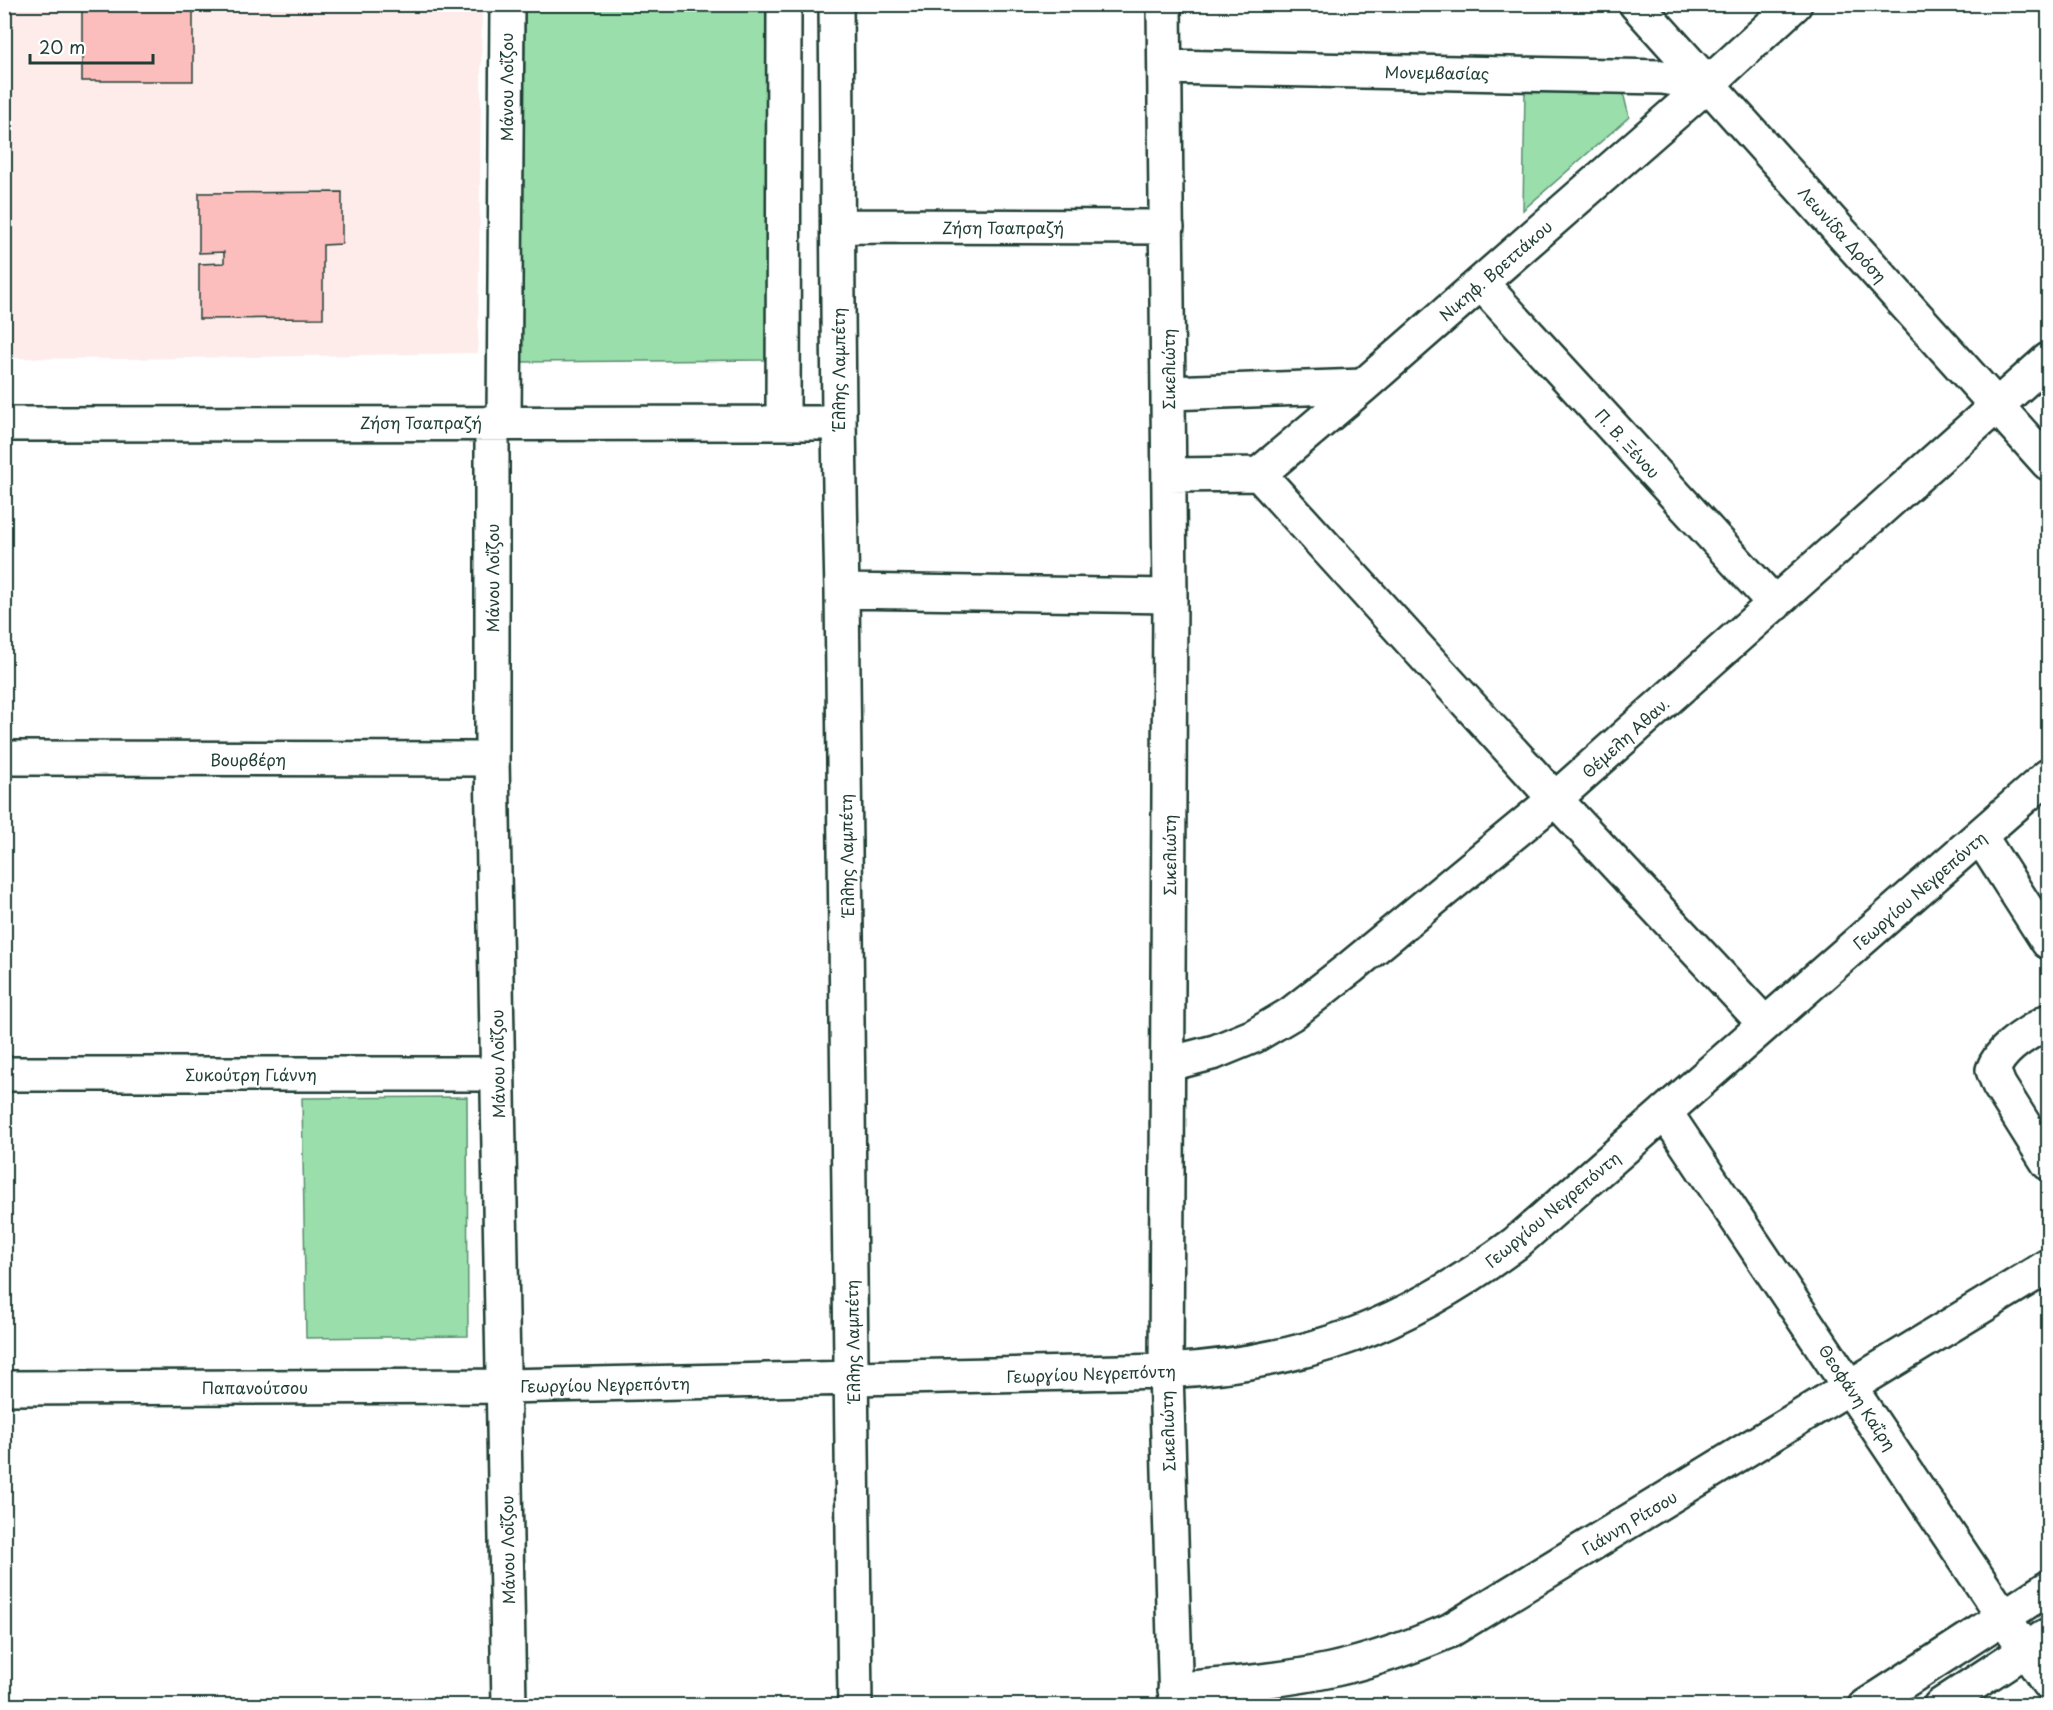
<svg xmlns="http://www.w3.org/2000/svg" width="2053" height="1710" font-family="'Playpen Sans',sans-serif">
  <rect width="100%" height="100%" fill="#fff"/>
  <filter id="ink" filterUnits="userSpaceOnUse"><feTurbulence type="fractalNoise" baseFrequency=".0167" numOctaves="2"/><feDisplacementMap in="SourceGraphic" scale="12" xChannelSelector="R" yChannelSelector="G"/><feConvolveMatrix kernelMatrix="1 2 1 2 8 2 1 2 1" color-interpolation-filters="sRGB"/></filter>
  <g filter="url(#ink)">
    <path fill="#feeceb" d="M5,5h477l-4,348 -353,6 -120,-1z"/>
    <path fill="#99deab" stroke="#5c8e70" stroke-width="1.5" d="M525,5h244l-2,355 -245,2z
      M1525,90l98,2 6,25 -106,93z
      M467,1097l1,239 -162,2 -4,-240z"/>
    <path fill="#fbbebc" stroke="#1f3d34" stroke-width="1.5" d="M82,4h111v77h-111z
      M342,192v52l-19,1v73l-124,1v-55l25,-1v-11l-25,1v-60z"/>
    <g fill="none" stroke-linecap="round" stroke-linejoin="round">
      <defs>
        <path id="street" d="M836,4c2,196 1,391 6,587l13,1115
          M1164,4l6,592 -4,775 10,335
          M1165,67l497,10 46,7
          M838,226l329,1
          M1481,283l294,321
          M1169,393l194,-7
          M492,422v337l17,947
          M504,422l3,-418
          M783,422l1,-418
          M4,424l834,-1
          M1259,474l296,325 210,225
          M1169,475l90,-1 104,-88 345,-302 87,-80
          M842,591l328,5
          M4,758l488,1
          M1980,836l68,106
          M2048,1021c-20,13 -46,25 -55,49l6,15 49,78
          M1169,1064l46,-12 39,-16 37,-22 59,-46 205,-169 493,-439
          M4,1074h493
          M1665,1112l383,571
          M4,1388l501,-2 661,-15c141,-8 237,-44 350,-128l532,-467
          M1175,1690c52,-6 105,-9 156,-20 41,-9 80,-23 118,-39l599,-365
          M1866,1706l182,-118"/>
        <path id="secondary" d="M1636,4l412,459
          M1940,1706l108,-71"/>
      </defs>
      <use href="#street" stroke="#1f3d34" stroke-width="38"/>
      <use href="#secondary" stroke="#1f3d34" stroke-width="38"/>
      <use href="#street" stroke="#fff" stroke-width="33"/>
      <use href="#secondary" stroke="#fff" stroke-width="33"/>
    </g>
  </g>
  <g text-anchor="middle" dominant-baseline="central" stroke-width="4.5" stroke-linejoin="round" paint-order="stroke">
    <g font-size="16" fill="#1f3d34" stroke="#fff">
      <text transform="translate(1437 72) rotate(1)">Μονεμβασίας</text>
      <text transform="translate(506 87) rotate(-90)">Μάνου Λοΐζου</text>
      <text x="1003" y="227">Ζήση Τσαπραζή</text>
      <text transform="translate(1843 234) rotate(48)">Λεωνίδα Δρόση</text>
      <text transform="translate(1495 270) rotate(-41)">Νικηφ. Βρεττάκου</text>
      <text transform="translate(838 369) rotate(-90)">Έλλης Λαμπέτη</text>
      <text transform="translate(1168 369) rotate(-90)">Σικελιώτη</text>
      <text x="421" y="422">Ζήση Τσαπραζή</text>
      <text transform="translate(1628 443) rotate(48)">Π. Β. Ξένου</text>
      <text transform="translate(492 578) rotate(-90)">Μάνου Λοΐζου</text>
      <text transform="translate(1625 737) rotate(-42)">Θέμελη Αθαν.</text>
      <text x="248" y="759">Βουρβέρη</text>
      <text transform="translate(846 855) rotate(-91)">Έλλης Λαμπέτη</text>
      <text transform="translate(1169 855) rotate(-90)">Σικελιώτη</text>
      <text transform="translate(1919 890) rotate(-41)">Γεωργίου Νεγρεπόντη</text>
      <text transform="translate(497 1064) rotate(-91)">Μάνου Λοΐζου</text>
      <text x="251" y="1074">Συκούτρη Γιάννη</text>
      <text transform="translate(1552 1209) rotate(-40)">Γεωργίου Νεγρεπόντη</text>
      <text transform="translate(852 1341) rotate(-91)">Έλλης Λαμπέτη</text>
      <text transform="translate(1091 1373) rotate(-2)">Γεωργίου Νεγρεπόντη</text>
      <text transform="translate(605 1384) rotate(-1)">Γεωργίου Νεγρεπόντη</text>
      <text x="255" y="1387">Παπανούτσου</text>
      <text transform="translate(1858 1397) rotate(56)">Θεοφάνη Καΐρη</text>
      <text transform="translate(1167 1431) rotate(-92)">Σικελιώτη</text>
      <text transform="translate(1629 1522) rotate(-31)">Γιάννη Ρίτσου</text>
      <text transform="translate(507 1550) rotate(-91)">Μάνου Λοΐζου</text>
    </g>
  </g>
  <rect width="2053" height="1710" fill="none" stroke="#fff" stroke-width="24"/>
  <rect x="12" y="12" width="2029" height="1686" fill="none" stroke="#1f3d34" stroke-width="2" filter="url(#ink)"/>
  <path d="M30 54v9h123v-9" fill="none" stroke="#1f3d34" stroke-width="3"/>
  <text x="39" y="54" font-size="18" fill="#1f3d34" stroke="#ffffff" stroke-width="4.5" paint-order="stroke">20 m</text>
</svg>
